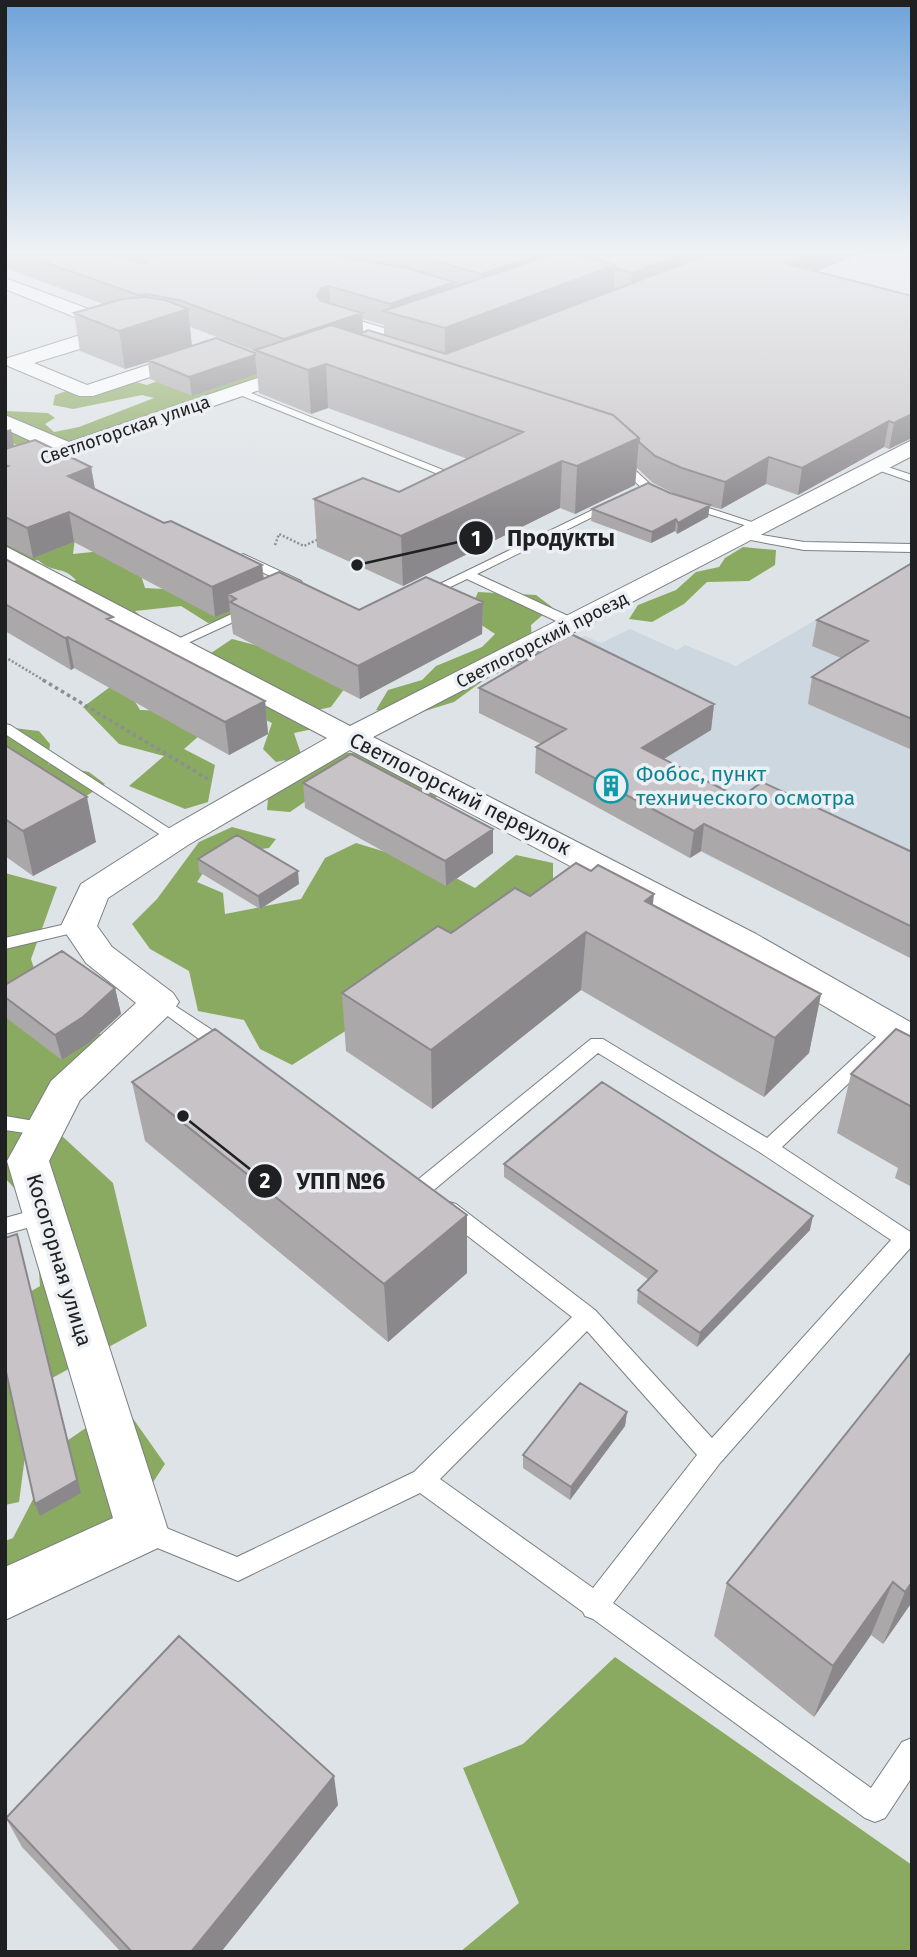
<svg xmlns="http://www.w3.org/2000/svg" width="917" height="1957" font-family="'Fira Sans',sans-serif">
  <rect width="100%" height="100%" fill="#dee3e7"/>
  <path fill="#ccd7e0" d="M912,585v373l-211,-106 -11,6 -155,-85 91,-56 -64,-70 23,-11 16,7 29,-14 47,21 8,-5 51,21 83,-48 23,9z"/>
  <path fill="#8baa61" d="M217,369l60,6 -129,54 -19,-4 -39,14 -64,11 -21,-11v-28l43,2 7,5 -10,6 9,8 25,-5 75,-29 -12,-3 -69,14 -20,-4 2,-10 25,-9 52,-5 15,4 23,-9z
    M5,481l71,50 -3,23 29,-3 37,18 6,19 55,3 52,26 -44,6 -27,-17 -46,5 18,16 -113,-30 36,-17c-14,-15 -23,-6 -38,-20l-33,4z
    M743,547l33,3 -1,15 -26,16 -42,1 -23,22 -32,18 -23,-3 9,-14 38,-15 20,-18 23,-5 6,-9z
    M478,592l58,3 16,12 -21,18 2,33 -34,11 -45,33 -42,13 -36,-5 12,-20 34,-10 14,-14 46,-19 13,-13 -27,-18z
    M232,639l83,22 30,27 -14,19 -18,4v18l-19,4 8,24 -26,5 -13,-13 9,-26 -19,-9 -45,-59z
    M110,687l17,1 13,22 38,1 30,17 -24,21 31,16 -7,37 -23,7 -56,-23 35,-30 -45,-12 -36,-37z
    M5,727l34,4 11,13 -2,20 41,8 16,12 -22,14 -78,-37z
    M338,752l78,6 40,23 -27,22 -107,-13 -32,22 -23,-2 2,-23z
    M232,827l44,12 -7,9 -54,7 -18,27 26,11 2,21 76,-15 24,-41 31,-15 79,24 40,21 41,-33 37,8v36l-261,166 -32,-16 -16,-29 -46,-9 -9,-40 -39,-22 -18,-25 25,-25 42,-57z
    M5,873l52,14 -26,72 21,66 53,10 -68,78 76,70 34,143 -113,62 -15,114 -14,3v-198l35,-21 -5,-75 -30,-33z
    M122,1403l43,61 -44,67 -116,71v-61l8,-3 48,-93z
    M615,1657l297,208v87h-452l59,-49 -56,-135 60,-24z"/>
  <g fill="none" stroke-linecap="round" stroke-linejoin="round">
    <defs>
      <path id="service" d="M235,389h6l227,91 -10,2 -223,-89z
        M614,458h8l29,27 27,13 89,29 -10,2 -87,-27 -27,-13 -29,-27z
        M876,463l36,12v7l-40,-14v-4z
        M609,502l10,2 -142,70 102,47v6h-10l-102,-48 -40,19h-8l-2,-3z
        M744,532l60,10 108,2v8l-108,-2 -64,-12v-4z
        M243,554l58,27 2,3 -2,3h-8l-54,-26 -2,-3z
        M251,605l4,1v6l-78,36 -5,1 -7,-4z
        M5,724l5,1 174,113 -2,3h-12l-165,-107z
        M79,921l8,5 -2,4 -80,19v-11z
        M160,996l72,47 2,5 -2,5h-14l-64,-47 -3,-4 3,-4z
        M894,1024l6,2 3,4 -3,4 -118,113 130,86v13l-192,217 -107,140 258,185 31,-46 10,-4v39l-27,41 -10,4 -10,-4 -272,-199 -8,-3 -2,-4 -163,-119 -182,88 -105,-43 -3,-8 3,-8 9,-4 95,39 177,-85 158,-155 -130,-101 -3,-6 3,-6 7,-2 7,2 139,106 117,128 179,-198 -130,-87 -163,-100 -169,141 -7,2 -7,-2 -3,-6 3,-6 176,-143h12l164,99 121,-112zM587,1331l110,124 -104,133 -153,-109z
        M5,1116l47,8 3,5 -3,5 -7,2 -40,-6z
        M45,1207l7,2 3,6 -3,6 -47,13v-16z"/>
      <path id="minor" d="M5,278l127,47 3,4 -3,4 -98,30 53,22 103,-34h14l3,4 -3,4 -111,37h-14l-71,-30 -3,-4 3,-4 94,-30 -97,-39z
        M330,312l71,21 3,4 -10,6 -71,-21 -2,-4z
        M305,362l7,2 3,4 -3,4 -307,106v-15l43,-14 -43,-20v-14l64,27z
        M912,440v16l-539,281 383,197 156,89v30l-14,-3 -168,-100 -380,-200 -162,95 -80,53 -11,28 15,21 61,46 6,9 -6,9 -93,89 -31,61 119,369 -8,17 -155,73v-53l108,-49 -106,-357 44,-80 85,-78 -50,-40 -25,-37 20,-42 83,-53 163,-93 -165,-87 -157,-88v-17l345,180z"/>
    </defs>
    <use href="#service" stroke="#7a7f82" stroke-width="2"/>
    <use href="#minor" stroke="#7a7f82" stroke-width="2"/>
    <path stroke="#8c8f92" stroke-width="2.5" stroke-dasharray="2 2" stroke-linecap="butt" d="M275,545l4,-11 25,12 17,-8
      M5,657l40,24"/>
    <path stroke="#8c8f92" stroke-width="3.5" stroke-dasharray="3.5 3.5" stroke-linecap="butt" d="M43,680l165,99"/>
    <use href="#service" fill="#fff" fill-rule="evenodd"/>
    <use href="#minor" fill="#fff" fill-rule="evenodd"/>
  </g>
  <path fill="#aba8aa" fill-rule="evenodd" d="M5,249h867l-56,22 96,167 -23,11 -5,-2 -86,48 -32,-11 -45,25 -12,-3 -1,11 -31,17 -2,-3 -24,12 -60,-22 1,-12 78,-16 9,3 -26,-13 -16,-15 -2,17 -60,29 -15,-6 -157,78 -86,-39 -3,-48 85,-7 69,-33 -140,-51 -17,6 -52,-21 -2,-19 -65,22 -42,-17 -2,-17 -23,7 -45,-18 -6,-38 29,-9 -98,-36zM363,319l21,6v10l-21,-3zM190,327l65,24v2l-63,-7z
    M5,426l9,21 77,20 4,22 69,34 98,42 2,13 95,32 124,-8 -1,32 -122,65 -127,-65 -3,-23 -15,6 -141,-75 -41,16 -28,-14z
    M5,555l1,5 108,62 151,79 3,33 -39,21 -155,-87 -3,2 -66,-39z
    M912,563v187l-104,-46 4,-27 29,-19 -29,-12 5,-26z
    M479,688l235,16 -3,26 -47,29 76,39 172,54v107l-211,-108 -11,7 -155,-85 1,-26 5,-3 -62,-31z
    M5,745l91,97 -63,34 -28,-20z
    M303,783l190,70 -47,33 -141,-78z
    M198,859l101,25 -39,25 -61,-37z
    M530,896l123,10 168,88 -12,59 -45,44 -183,-107 -149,119 -86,-58 -4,-58 109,-60z
    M5,985l110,3 6,26 -32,29 -27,17 -57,-43z
    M912,1037v150l-17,-9 3,-10 -61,-35 14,-59z
    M132,1082l335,133v58l-79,69 -243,-201z
    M504,1164l306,66 -113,117 -60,-44 1,-13 11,-10 -145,-103z
    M912,1351v251l-29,42 -12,-9 -57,82 -100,-81 13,-53z
    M627,1412l-2,14 -55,74 -47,-32v-13z
    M338,1805l-117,147h-100l-99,-105 -16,-29z"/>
  <path fill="#8b888b" d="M556,249h64l-139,47v-22z
    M695,249h15l-1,15 -79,31 2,-22z
    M821,249h51l-91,37 3,-23z
    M615,265l-2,36 -168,66v-39z
    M454,282l1,23 -64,8 -1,-9z
    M329,286l2,23 -9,2 -5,-15 4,-8z
    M147,294l3,23 -9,1 -3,-23z
    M188,309l4,38 -44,13v2l-23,7 -6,-38z
    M362,313l1,23 -77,26 -2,-23z
    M255,355l2,19 -65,22 -3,-19z
    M326,364l2,44 -17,6 -3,-44z
    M912,414v24l-23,11 5,-26z
    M889,421l-5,26 -86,48 4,-27z
    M11,429l5,28 -11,4v-30z
    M639,438l-4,47 -60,29 2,-48z
    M769,457l-3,27 -45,25 4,-27z
    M562,461l-2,47 -157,78 -2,-50z
    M91,467l5,29 -28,-20z
    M710,505l-2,12 -31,17 1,-11z
    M69,512l5,30 -41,16 -6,-30z
    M676,519l-1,12 -24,12 1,-11z
    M262,565l3,30 -37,-1 2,17 -15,6 -3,-30z
    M483,602l-1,32 -122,65 -2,-33z
    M68,637l6,31 -3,2 -6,-32z
    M265,701l3,33 -39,21 -4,-33z
    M714,704l-3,26 -72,44 3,-26z
    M87,797l9,45 -63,34 -10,-45z
    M704,824l-3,27 -11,7 4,-27z
    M493,829v24l-47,33 -1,-25z
    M298,871l1,13 -39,25 -2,-13z
    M654,894l-6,58 -3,-51z
    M586,932l-5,58 -149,119 -1,-59z
    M115,988l6,26 -32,29 -27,17 -7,-25z
    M821,994l-12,59 -45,44 11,-59z
    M467,1215v58l-79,69 -4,-58z
    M813,1216l-3,14 -113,117 3,-14z
    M17,1234l64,259 -41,23 -5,-12z
    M627,1412l-2,14 -55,74 1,-13z
    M893,1582l-22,53 -57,82 19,-51z
    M912,1582v20l-29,42 22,-52z
    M334,1776l4,29 -117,147h-30z"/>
  <path fill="#c7c3c6" stroke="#8b888b" stroke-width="2" d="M8,249h90l39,13 7,1 9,-5 -2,-8 -5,-1h162l33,8 62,10 51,15 -64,22 -61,-18 -8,2 -4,8 4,5 41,12 -78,26 -105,-39 -32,-6 -9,1z
    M382,249h174l-75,25 -75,-22z
    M607,249h88l-63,24 -17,-5v-3l-31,-9z
    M722,249h99l-37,14 128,33v118l-18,9 -5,-2 -87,47 -33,-11 -44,25 -43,-14 -27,-12 -16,-14v-4l-26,-23 -254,-81 9,-4 78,24z
    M563,251l52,14 -170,63 -62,-17z
    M145,297l20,3 23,9 -69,22 -45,-18 48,-14z
    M331,325l282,90 26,23 -62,28 -15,-5 -161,75 -87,-37 49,-21 36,14 124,-60 -197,-68 -18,6 -53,-20z
    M216,338l39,15v2l-66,22 -41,-17z
    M35,440l56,27 -23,9 96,47 7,-2 91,44 -50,22 -143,-75 -42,16 -22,-11v-50l3,-1 -3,-1v-16z
    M648,483l22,10 40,12 -32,18 -2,-4 -24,13 -60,-23z
    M5,559l108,58 -6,2 158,82 -40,21 -157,-85 -3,1 -60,-34z
    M912,563v156l-100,-42 56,-36 -51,-21z
    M279,572l80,38 67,-33 57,25 -125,64 -128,-64 6,-3 -8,-5z
    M571,634l143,70 -72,44 98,50 22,-16 150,70v75l-208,-103 -10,7 -158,-84 30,-18 -87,-41z
    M5,745l82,52 -64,34 -18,-12z
    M351,754l142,75 -48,32 -142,-78z
    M237,835l61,36 -40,25 -60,-37z
    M576,863l15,8 7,-6 56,29 -9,7 176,93 -46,44 -189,-106 -155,118 -89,-57 96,-67 13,7 64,-45 15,8z
    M62,951l53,37 -32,29 -28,18 -50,-38v-12z
    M215,1029l252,186 -83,69 -252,-202z
    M896,1029l16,8v70l-61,-33z
    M602,1082l211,134 -113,117 -62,-43 19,-19 -153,-107z
    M17,1234l60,246 -42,24 -30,-137v-129z
    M912,1351v231l-7,10 -12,-10 -60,84 -106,-83z
    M580,1383l47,29 -56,75 -48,-32z
    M179,1636l155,140 -143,176h-59l-126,-134z"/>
  <linearGradient id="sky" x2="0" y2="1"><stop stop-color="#6ea2d9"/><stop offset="0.48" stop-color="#f0f2f4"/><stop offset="1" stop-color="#f0f2f4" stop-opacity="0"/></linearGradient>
  <rect width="917" height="523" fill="url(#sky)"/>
  <defs>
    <symbol id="building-ring" viewBox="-11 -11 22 22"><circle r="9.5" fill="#ecf0f4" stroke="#0f9aa8" stroke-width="1.5"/><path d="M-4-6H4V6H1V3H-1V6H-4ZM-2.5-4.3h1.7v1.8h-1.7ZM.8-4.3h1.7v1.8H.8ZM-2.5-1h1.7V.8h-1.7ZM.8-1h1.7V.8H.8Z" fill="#0f9aa8"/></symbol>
  </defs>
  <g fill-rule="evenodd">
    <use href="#building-ring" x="592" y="767" width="38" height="38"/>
  </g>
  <g text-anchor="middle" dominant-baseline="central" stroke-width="7" stroke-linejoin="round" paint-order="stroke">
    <g font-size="18" fill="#1f2022" stroke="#ecf0f4">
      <text transform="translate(125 430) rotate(-19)">Светлогорская улица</text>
      <text transform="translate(542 640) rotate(-27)">Светлогорский проезд</text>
    </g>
    <g font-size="21" fill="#0d838f" stroke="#ecf0f4" text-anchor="start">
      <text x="636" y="774">Фобос, пункт<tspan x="636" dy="24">технического осмотра</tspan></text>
    </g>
    <g font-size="21" fill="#1f2022" stroke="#ecf0f4">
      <text transform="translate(460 794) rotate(27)">Светлогорский переулок</text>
      <text transform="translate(59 1260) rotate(73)">Косогорная улица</text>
    </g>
  </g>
  <path fill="none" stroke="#1f2022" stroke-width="2.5" d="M357 565L476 538M183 1116L265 1181"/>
  <g fill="#1f2022" stroke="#ecf0f4" stroke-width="2.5">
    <circle cx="357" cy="565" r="7"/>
    <circle cx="183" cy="1116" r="7"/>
    <circle cx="476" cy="538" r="18"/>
    <circle cx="265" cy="1181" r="18"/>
  </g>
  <g font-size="21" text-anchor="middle" font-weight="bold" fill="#fff">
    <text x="476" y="546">1</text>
    <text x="265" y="1188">2</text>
  </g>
  <g font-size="23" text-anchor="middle" font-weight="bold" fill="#1f2022" stroke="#ecf0f4" stroke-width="7" stroke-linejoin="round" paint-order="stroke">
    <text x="561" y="546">Продукты</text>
    <text x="341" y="1189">УПП №6</text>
  </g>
  <rect width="917" height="1957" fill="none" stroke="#1f2022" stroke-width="14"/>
</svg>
